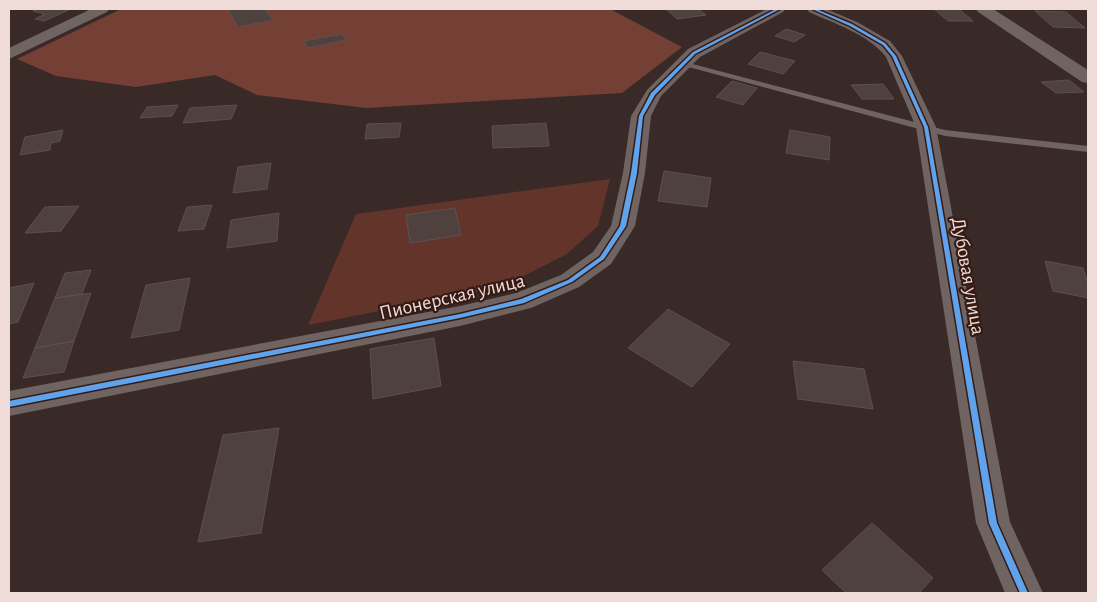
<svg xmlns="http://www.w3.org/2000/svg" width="1097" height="602" font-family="'Alegreya Sans',sans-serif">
  <rect width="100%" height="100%" fill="#392a27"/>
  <path fill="#62342a" d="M610,179l-12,47 -31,28 -65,33 -194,38 48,-111z"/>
  <path fill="#743f35" d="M121,9h489l72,38 -60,46 -256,15 -109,-13 -42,-20 -79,12 -80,-11 -39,-17z"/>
  <path fill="#4e413e" stroke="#5d504e" d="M39,9h32l-27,12 -9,-2 10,-5 -12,-3z
    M235,9h30l8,11 -35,7 -10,-17z
    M666,9h32l8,6 -29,4z
    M934,9h25l14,12h-25z
    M1035,11l31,1 19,16 -32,-1z
    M786,29l19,6 -11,7 -19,-6z
    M342,34l4,6 -38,8 -4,-7z
    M760,52l35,9 -12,13 -35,-10z
    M1069,80l15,12 -28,1 -15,-11z
    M732,81l25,7 -14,17 -27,-8z
    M883,84l11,15h-32l-11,-14z
    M178,105l-6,11 -32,2 7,-11z
    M237,105l-6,14 -48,4 7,-15z
    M401,123l-2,14 -34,2 2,-15z
    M546,123l3,23 -56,2 -1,-22z
    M63,130l-3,11 -9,2 -1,7 -30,5 5,-18z
    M790,130l40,7 -1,23 -43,-7z
    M271,163l-4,26 -34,4 5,-26z
    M664,171l47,7 -4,29 -49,-6z
    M212,205l-8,24 -26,2 9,-24z
    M79,206l-18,25 -36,2 20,-26z
    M455,208l6,27 -51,8 -4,-28z
    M279,213l-2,28 -50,7 4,-28z
    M1045,261l38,7 5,15v15l-35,-7z
    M91,270l-9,24 -27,4 10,-25z
    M190,278l-11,52 -48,8 15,-53z
    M34,283l-16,39 -9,2v-36z
    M91,293l-17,48 -39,7 20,-50z
    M668,309l62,35 -38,43 -64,-39z
    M434,338l7,48 -68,13 -3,-50z
    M74,341l-10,31 -41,6 12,-30z
    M793,361l71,8 9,40 -75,-10z
    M279,428l-18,105 -63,9 25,-107z
    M872,523l61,55 -14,15h-73l-24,-23z"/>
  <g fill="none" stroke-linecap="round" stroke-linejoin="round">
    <path fill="#6f6462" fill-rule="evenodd" d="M681,61l264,69 143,16v6l-143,-16 -264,-71z"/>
    <path fill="#6f6462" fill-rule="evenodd" d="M91,9h18l-2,3 -98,47v-11z
      M767,9h18l-2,3 -83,45 -39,39 -10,20 -6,57 -10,53 -24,38 -32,23 -48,21 -71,18 -451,90v-25l451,-85 56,-13 45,-18 32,-23 18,-26 12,-53 8,-57 16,-26 41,-41z
      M807,9h19l31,13 33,19 12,15 34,71 74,395 33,71h-38l-29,-70 -60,-396 -30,-70c-18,-23 -51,-33 -77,-45z
      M976,9h17l95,61v13l-6,-1 -104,-70z"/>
    <defs>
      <path id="cycleway" d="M776,9h4l-85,45 -40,41 -12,21 -6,57 -11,53 -22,33 -32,23 -48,21 -64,15 -451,89v-6l451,-87 61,-15 47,-19 32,-23 20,-31 11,-53 8,-57 12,-23 42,-41z
        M812,9h4l36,15 33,19 11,13 32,71 69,396 31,70h-8l-31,-70 -65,-396 -32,-71 -9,-11 -33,-19z"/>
    </defs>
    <use href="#cycleway" stroke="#361b15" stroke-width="3"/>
    <use href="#cycleway" fill="#60a3ed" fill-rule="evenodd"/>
  </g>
  <g text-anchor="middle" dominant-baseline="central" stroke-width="4.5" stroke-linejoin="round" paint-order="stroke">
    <g font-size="20" fill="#efdcd8" stroke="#361b15">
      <text transform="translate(968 276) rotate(80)">Дубовая улица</text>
      <text transform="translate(452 297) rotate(-13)">Пионерская улица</text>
    </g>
  </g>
  <rect width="1097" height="602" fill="none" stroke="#efdcd8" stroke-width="20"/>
</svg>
